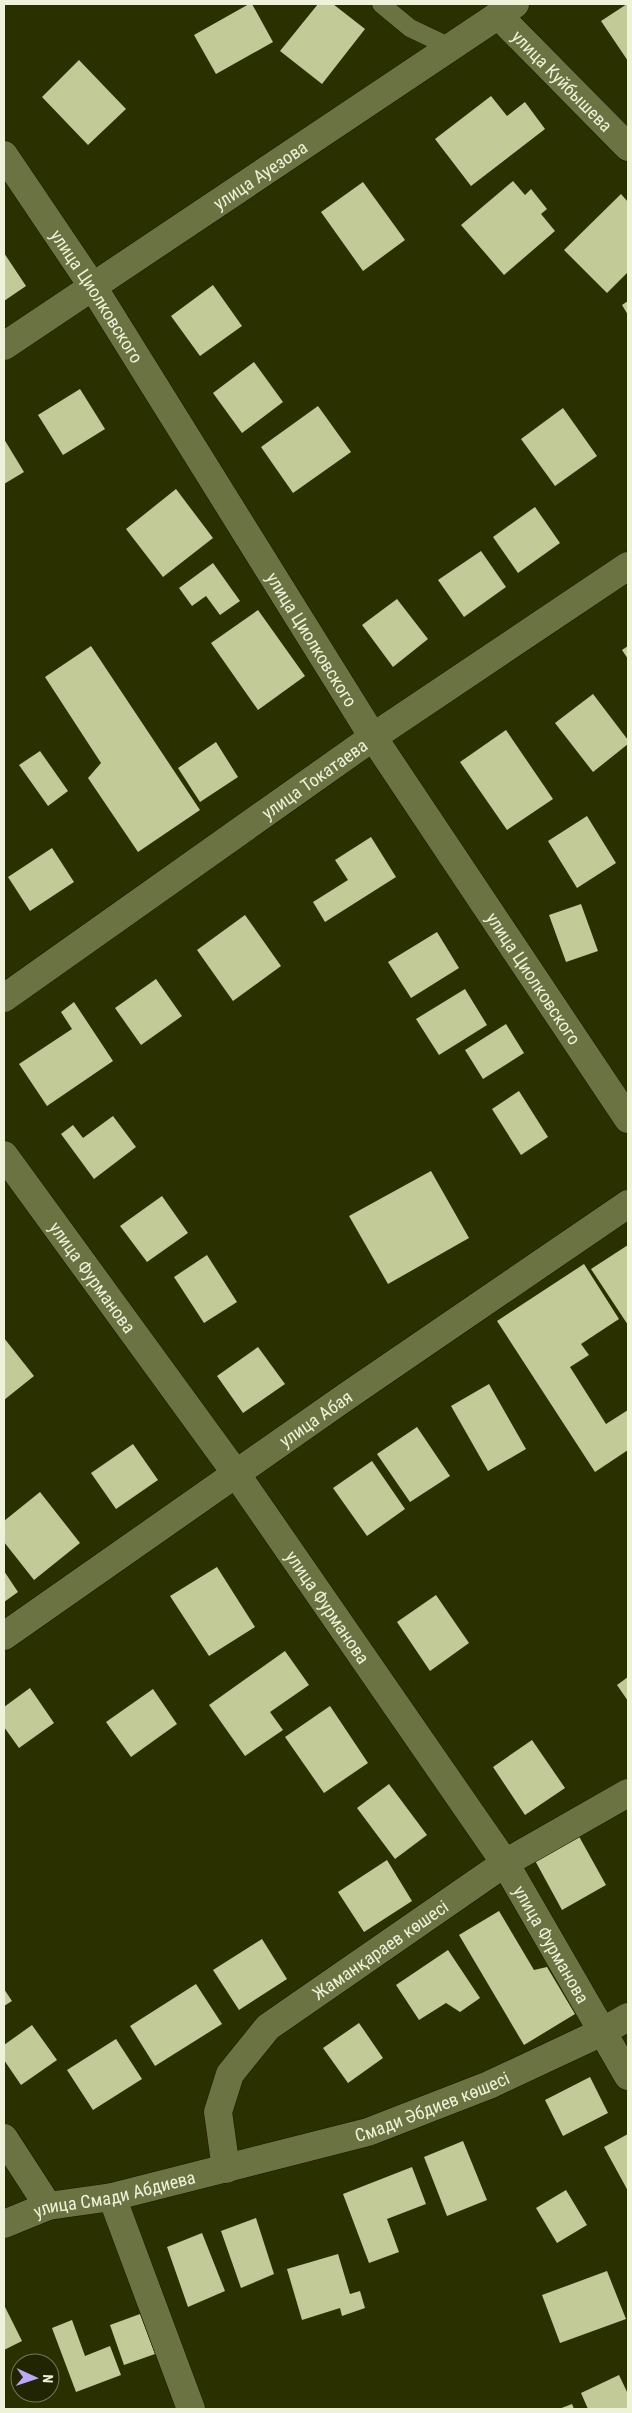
<svg xmlns="http://www.w3.org/2000/svg" width="632" height="2413" font-family="'Roboto Condensed',sans-serif">
  <rect width="100%" height="100%" fill="#2b3000"/>
  <path fill="#c2cb97" d="M249,4h3l21,38 -57,32 -22,-39z
    M318,4h15l32,25 -43,55 -42,-33z
    M627,4h1v57l-27,-40z
    M79,60l47,49 -38,36 -46,-48z
    M491,96l16,20 18,-14 20,27 -74,57 -36,-47z
    M513,181l12,14 6,-6 16,20 -6,5 14,17 -51,44 -43,-50z
    M363,182l42,58 -42,31 -42,-59z
    M621,194l7,8v70l-21,21 -43,-43z
    M4,253l22,33 -22,15z
    M213,285l29,41 -42,30 -29,-40z
    M628,301v14l-6,-10z
    M254,362l29,40 -41,31 -29,-40z
    M80,389l25,40 -42,26 -25,-40z
    M318,406l33,46 -58,41 -32,-46z
    M563,408l34,48 -42,30 -34,-47z
    M4,439l20,33 -20,12z
    M176,489l37,49 -50,39 -37,-48z
    M535,507l25,36 -42,30 -25,-36z
    M481,551l25,36 -42,30 -26,-37z
    M213,563l27,38 -20,14 -14,-19 -14,10 -13,-18z
    M397,599l31,40 -35,28 -31,-42z
    M258,610l47,66 -47,34 -47,-67z
    M91,646l109,164 -62,42 -50,-74 13,-15 -56,-86z
    M628,646v13l-6,-9z
    M593,694l35,46v4l-35,28 -38,-49z
    M506,730l47,69 -46,31 -47,-68z
    M216,742l22,35 -38,25 -22,-34z
    M40,751l28,40 -20,15 -29,-41z
    M587,816l29,47 -39,25 -29,-47z
    M371,837l25,40 -71,45 -12,-20 35,-22 -13,-20z
    M52,848l22,34 -44,29 -22,-34z
    M581,904l17,47 -32,11 -17,-47z
    M245,915l36,51 -48,35 -36,-51z
    M437,932l22,36 -48,30 -23,-36z
    M156,979l26,37 -41,29 -26,-37z
    M465,989l22,36 -48,30 -23,-36z
    M74,1002l39,59 -66,45 -28,-42 53,-35 -11,-17z
    M506,1024l18,29 -41,26 -18,-29z
    M519,1091l29,46 -27,18 -29,-46z
    M113,1116l23,31 -42,32 -33,-45 12,-9 10,13z
    M431,1171l38,67 -81,46 -39,-68z
    M162,1196l26,37 -41,29 -27,-36z
    M628,1245v80l-37,-56z
    M207,1255l30,47 -33,21 -30,-46z
    M584,1264l35,55 -38,25 8,11 -19,12 36,57 22,-14v40l-33,22 -98,-151z
    M4,1338l30,38 -30,24z
    M258,1347l27,37 -42,29 -26,-37z
    M489,1384l37,65 -38,22 -37,-65z
    M417,1427l33,49 -40,26 -33,-48z
    M133,1444l25,36 -42,29 -25,-36z
    M372,1461l33,48 -38,27 -34,-48z
    M40,1492l40,51 -46,37 -30,-38v-21z
    M217,1567l38,60 -46,29 -39,-60z
    M4,1571l14,21 -14,10z
    M436,1595l33,48 -39,28 -33,-49z
    M285,1651l24,34 -39,27 13,18 -38,26 -36,-51z
    M628,1677v24l-11,-16z
    M30,1688l24,35 -35,25 -15,-21v-20z
    M153,1689l24,35 -46,33 -25,-35z
    M330,1706l38,57 -44,30 -39,-56z
    M532,1740l33,48 -40,27 -32,-48z
    M389,1784l38,51 -32,24 -38,-51z
    M576,1831l30,54 -44,25 -30,-55z
    M387,1860l25,41 -48,31 -26,-40z
    M499,1911l35,59 13,-3 28,47 -51,31 -65,-110z
    M262,1939l25,40 -48,31 -26,-40z
    M448,1950l32,48 -20,14 -14,-9 -27,17 -23,-35z
    M196,1984l26,40 -67,42 -25,-40z
    M4,1989l8,12 -8,5z
    M359,2023l24,35 -35,25 -25,-35z
    M32,2025l25,35 -36,25 -17,-25v-15z
    M116,2039l26,40 -49,31 -26,-40z
    M590,2077l18,36 -45,23 -18,-36z
    M628,2134v57l-24,-44z
    M463,2141l24,59 -40,16 -23,-59z
    M412,2167l14,37 -39,15 12,33 -30,11 -26,-69z
    M566,2190l21,35 -30,18 -21,-35z
    M256,2218l18,56 -33,14 -20,-57z
    M202,2233l23,58 -37,16 -21,-60z
    M338,2254l12,40 10,-3 5,17 -23,8 -2,-8 -38,12 -15,-51z
    M607,2271l19,48 -66,24 -18,-48z
    M4,2305l18,36 -18,9z
    M140,2314l15,40 -31,11 -14,-40z
    M72,2320l13,36 25,-10 11,29 -45,17 -24,-64z
    M619,2375l9,19v15h-40l-7,-16z
    M572,2404l2,5h-15z"/>
  <g fill="none" stroke-linecap="round" stroke-linejoin="round">
    <defs>
      <path id="lane" d="M381,4l29,24 40,19"/>
      <g id="street">
        <path id="s1" d="M498,15l130,132"/>
        <path id="s2" d="M4,155l89,132 280,450 255,382"/>
        <path id="s3" d="M4,346l511,-342"/>
        <path id="s4" d="M4,998l369,-261 255,-171"/>
        <path id="s5" d="M4,1155l233,320 268,388 123,213"/>
        <path d="M4,2138l44,68"/>
        <path id="s6" d="M226,2169l-8,-57 12,-38 38,-47 237,-164 123,-70"/>
        <path d="M112,2197l79,212"/>
        <path id="s7" d="M4,2224l44,-18 64,-9 256,-65 121,-47 113,-53 26,-15"/>
      </g>
      <g id="secondary">
        <path id="s8" d="M4,1636l343,-240 281,-192"/>
      </g>
    </defs>
    <use href="#lane" stroke="#141701" stroke-width="19"/>
    <use href="#street" stroke="#141701" stroke-width="29"/>
    <use href="#secondary" stroke="#141701" stroke-width="29"/>
    <use href="#lane" stroke="#6b7342" stroke-width="18"/>
    <use href="#street" stroke="#6b7342" stroke-width="28"/>
    <use href="#secondary" stroke="#6b7342" stroke-width="28"/>
  </g>
  <g text-anchor="middle" dominant-baseline="central" stroke-width="5" stroke-linejoin="round" paint-order="stroke">
    <g font-size="18" fill="#edf2d8" stroke="#212501">
      <text stroke="none"><textPath href="#s1" startOffset="92">улица Куйбышева</textPath></text>
      <text stroke="none"><textPath href="#s3" startOffset="308">улица Ауезова</textPath></text>
      <text stroke="none"><textPath href="#s2" startOffset="169">улица Циолковского</textPath></text>
      <text stroke="none"><textPath href="#s2" startOffset="574">улица Циолковского</textPath></text>
      <text stroke="none"><textPath href="#s4" startOffset="380">улица Токатаева</textPath></text>
      <text stroke="none"><textPath href="#s2" startOffset="979">улица Циолковского</textPath></text>
      <text stroke="none"><textPath href="#s5" startOffset="151">улица Фурманова</textPath></text>
      <text stroke="none"><textPath href="#s8" startOffset="380">улица Абая</textPath></text>
      <text stroke="none"><textPath href="#s5" startOffset="556">улица Фурманова</textPath></text>
      <text stroke="none"><textPath href="#s5" startOffset="961">улица Фурманова</textPath></text>
      <text stroke="none"><textPath href="#s6" startOffset="294">Жаманқараев көшесі</textPath></text>
      <text stroke="none"><textPath href="#s7" startOffset="445">Смади Әбдиев көшесі</textPath></text>
      <text stroke="none"><textPath href="#s7" startOffset="115">улица Смади Абдиева</textPath></text>
    </g>
  </g>
  <rect width="632" height="2413" fill="none" stroke="#edf2d8" stroke-width="10"/>
  <g transform="translate(35 2378) rotate(93)"><circle r="24" fill="#212501" stroke="#737757"/>
  <path d="M0-4L9 19L0 12L-9 19Z" fill="#bda9f5"/>
  <text y="-8" font-size="14" font-weight="bold" text-anchor="middle" fill="#edf2d8">N</text>
  </g>
</svg>
